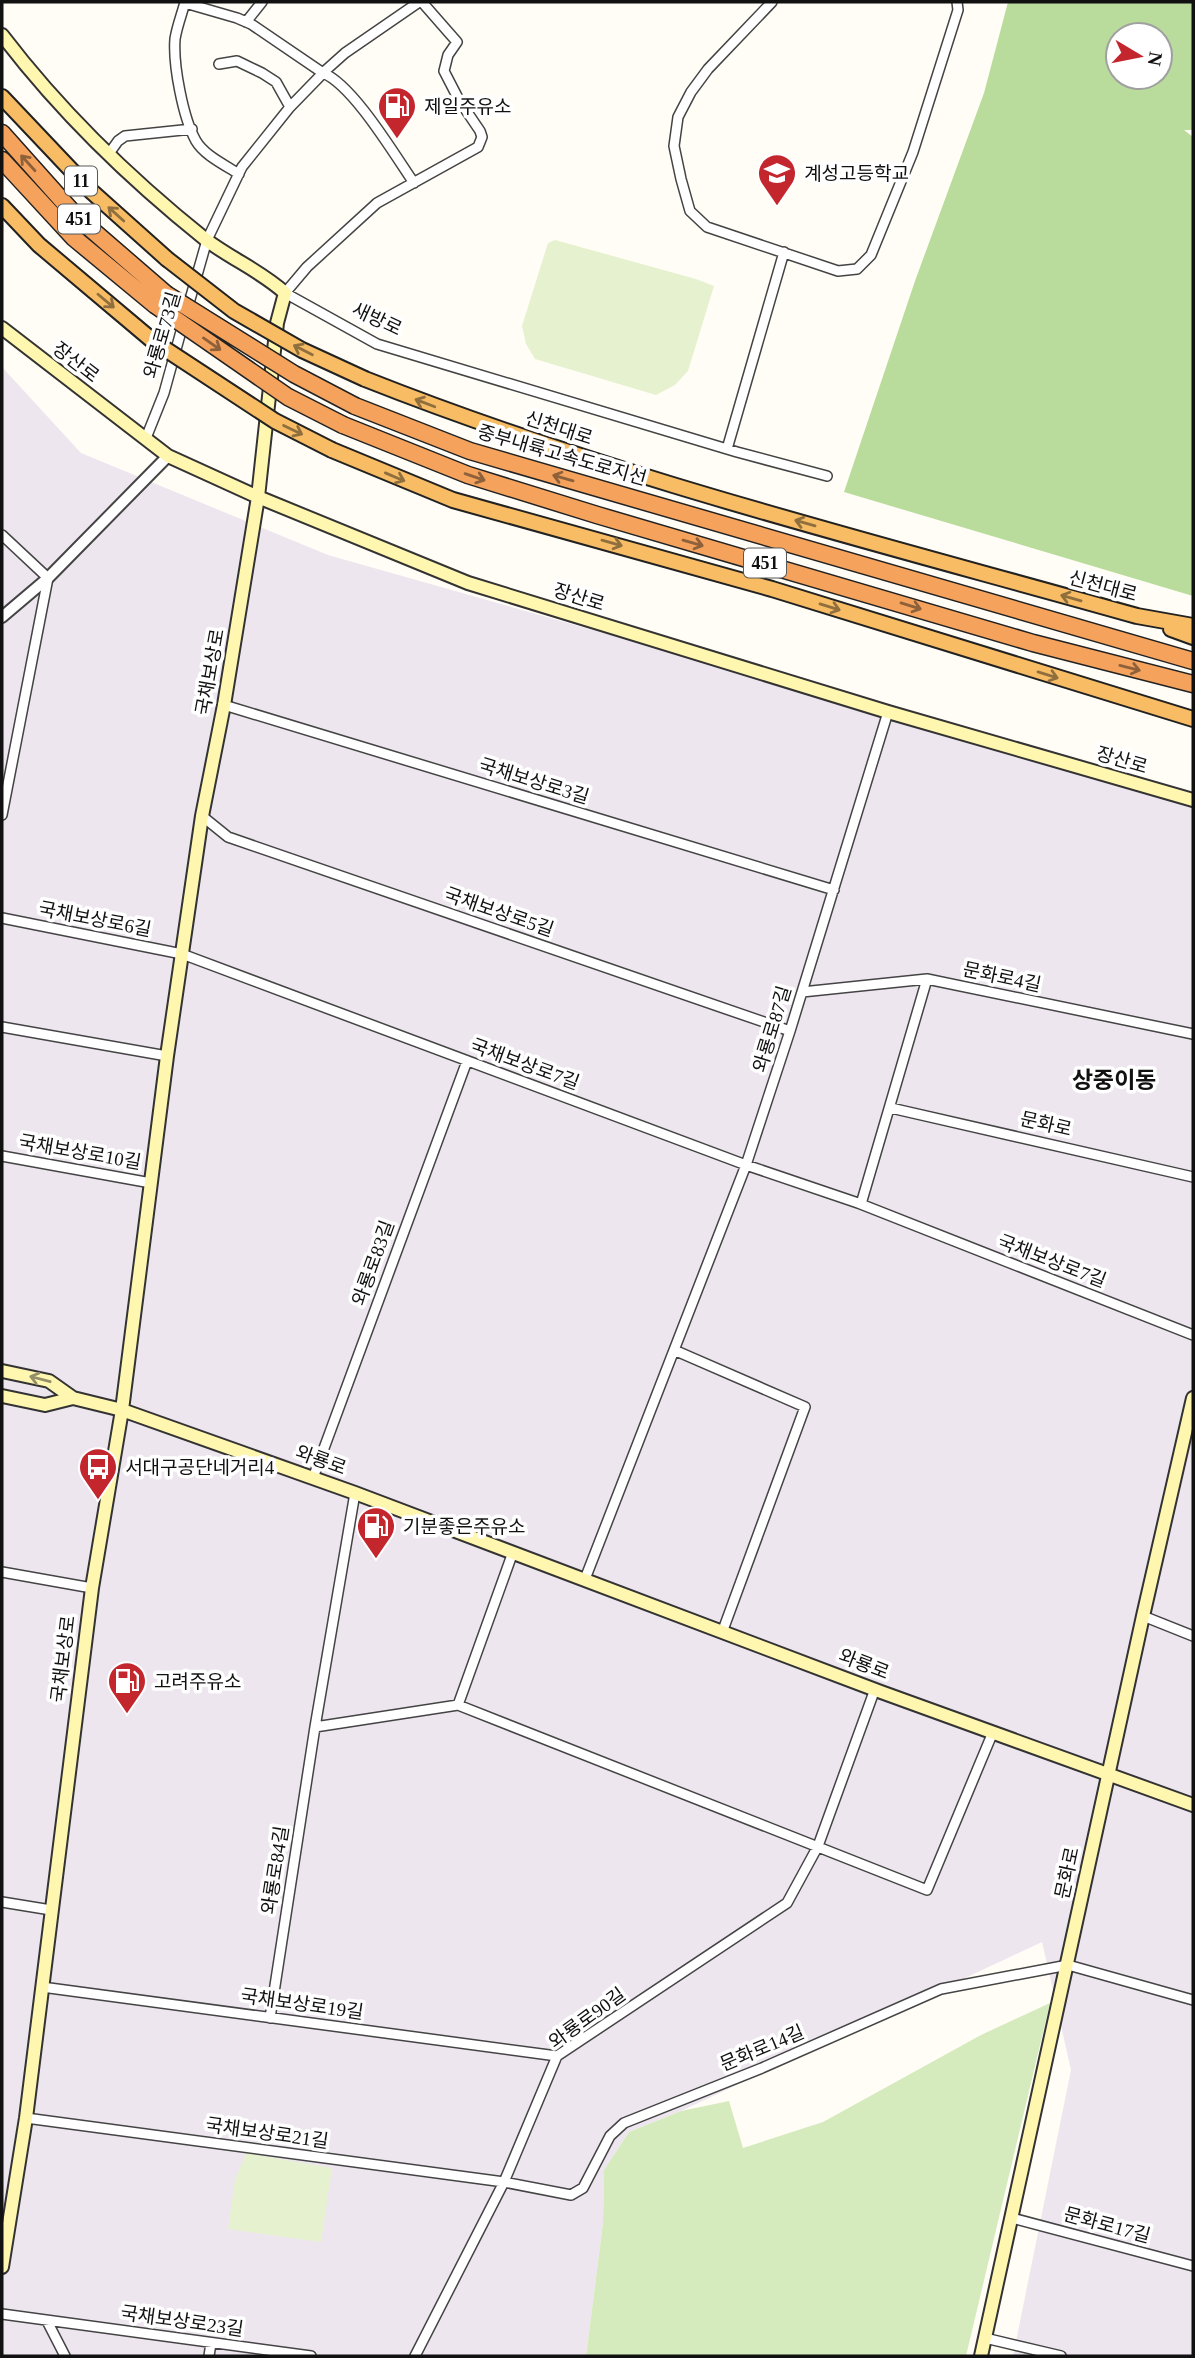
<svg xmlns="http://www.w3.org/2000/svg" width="1195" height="2358" font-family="'Times New Roman','Noto Sans KR',serif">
  <rect width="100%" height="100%" fill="#fffdf5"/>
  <path fill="#eee6ef" d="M2,367l79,86 247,102 865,245v1556h-180l58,-286 -29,-128 -361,169 -52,21 -25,38 -1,53 -17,133h-584z"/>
  <path fill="#d5ebbd" d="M1050,2003l-84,353h-380l17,-133 1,-53 25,-38 52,-21 48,-10 14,47 80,-26 158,-87z"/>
  <path fill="#b9dc9c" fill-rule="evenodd" d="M1008,2h185v128h-9l9,7v459l-349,-104 71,-211 69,-188zM1118,35h42v42h-42z"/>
  <path fill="#e6f2cf" d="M555,240l141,39 18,7 -26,85 -13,14 -19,10 -121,-36 -9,-15 -4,-18 26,-83z
    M246,2153l86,15 -11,74 -93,-13 7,-49z"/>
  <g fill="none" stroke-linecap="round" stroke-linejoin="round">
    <defs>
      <path id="minor" d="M185,2c-3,12 -8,24 -10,37 -2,26 8,79 21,102 8,14 29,24 43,33
        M422,2l35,40 -9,13 -4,16 15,29 21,31 2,6 -4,10 -101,56 -70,64 -22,26 92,51 360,108 90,24
        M772,2l-64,67 -17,23 -13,25 -4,29 7,33 9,32 17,16 131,44 19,-2 14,-14 42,-103 45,-142 -1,-8
        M185,3l52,15 14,6 72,49c30,12 71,81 91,110
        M246,22l16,-20
        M219,64l18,-3 25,12 14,9 14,25
        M108,155l10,-14 7,-5 67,-7
        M187,310l20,-70 35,-73 48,-60 36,-37 19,-17 74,-51
        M146,438l18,-45 19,-69
        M727,449l57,-197
        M2,535l46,43 -46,237
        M224,705l610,185
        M202,816l26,21 562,194
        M2,918l180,36 564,211 112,38 335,132
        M802,992l125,-13 266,55
        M2,1027l165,29
        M891,1108l302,69
        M2,1156l149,27
        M858,1203l3,1 66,-225
        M674,1350l131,57 -82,223
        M313,1478l154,-417
        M2,1572l90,16
        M585,1579l161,-414 44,-134 98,-319
        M1143,1616l50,20
        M458,1705l55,-153
        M315,1727l143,-22 469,185 66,-158
        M2,1902l49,8
        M42,1987l515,69
        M270,2018l45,-291 40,-234
        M26,2118l478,64 67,13 12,-7 27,-52 14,-13 138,-55 179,-79 127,-24 125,35
        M1012,2218l181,48
        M2,2314l309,42
        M47,2321l18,35
        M985,2338l76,18
        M209,2356l2,-13
        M415,2356l89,-174 53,-126 230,-153 31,-57 57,-157"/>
      <path id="tertiary" d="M2,617l46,-39 120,-122"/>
      <path id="secondary" d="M2,35c58,76 128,144 203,204 26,20 56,32 80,54l-8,30 -19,174 -34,208 -22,111 -35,240 -45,354 -30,178 -66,530 -24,149
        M2,328l166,128 90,41 210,86 420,129 305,88
        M2,1371l47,10 24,17 49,12 233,83 526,199 312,113
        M2,1396l43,9 28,-7
        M981,2356l162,-740 50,-218"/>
      <path id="trunk" d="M2,97l89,94 76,68
        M2,206l37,39 114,96
        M365,379c250,99 513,164 772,237l56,10
        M332,450l121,50 319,89 421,130
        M1171,629l22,8"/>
      <path id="motorway" d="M2,133l75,84 89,77
        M2,160l72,78 81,67
        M355,406l115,45 723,210
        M343,425l125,50 129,40 436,128 160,41"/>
    </defs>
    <use href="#minor" stroke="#444" stroke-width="12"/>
    <use href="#tertiary" stroke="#444" stroke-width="14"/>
    <use href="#secondary" stroke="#333" stroke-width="16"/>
    <use href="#trunk" stroke="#222" stroke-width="18"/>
    <use href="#motorway" stroke="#222" stroke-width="19"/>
    <use href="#minor" stroke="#fff" stroke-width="9"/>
    <use href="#tertiary" stroke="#fff" stroke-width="10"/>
    <use href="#secondary" stroke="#fff6b0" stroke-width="12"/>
    <use href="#trunk" stroke="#f7bc64" stroke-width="14"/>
    <use href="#motorway" stroke="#f5a25d" stroke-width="16"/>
    <defs>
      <path id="trunk-bridge" d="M167,259l67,52 68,39 63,29
        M153,341l122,80 57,29"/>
      <path id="motorway-bridge" d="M166,294l128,80 61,32
        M155,305l133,92 55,28"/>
    </defs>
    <use href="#trunk-bridge" stroke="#222" stroke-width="18" stroke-linecap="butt"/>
    <use href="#motorway-bridge" stroke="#222" stroke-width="19" stroke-linecap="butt"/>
    <use href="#trunk-bridge" stroke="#f7bc64" stroke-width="14"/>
    <use href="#motorway-bridge" stroke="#f5a25d" stroke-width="16"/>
  </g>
  <defs><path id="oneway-shaft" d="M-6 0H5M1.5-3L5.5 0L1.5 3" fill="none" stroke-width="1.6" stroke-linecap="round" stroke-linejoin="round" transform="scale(1.75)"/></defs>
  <g stroke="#8e613b">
    <use href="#oneway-shaft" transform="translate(28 163) rotate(-132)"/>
    <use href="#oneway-shaft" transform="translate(212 344) rotate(35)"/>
    <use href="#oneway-shaft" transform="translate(475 477) rotate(19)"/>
    <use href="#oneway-shaft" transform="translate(563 478) rotate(-164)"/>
    <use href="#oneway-shaft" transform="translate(693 543) rotate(16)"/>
    <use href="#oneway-shaft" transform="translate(911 606) rotate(17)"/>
    <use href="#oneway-shaft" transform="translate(1130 668) rotate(14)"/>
  </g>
  <g stroke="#906f3f">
    <use href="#oneway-shaft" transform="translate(116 214) rotate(-138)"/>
    <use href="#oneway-shaft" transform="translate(106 301) rotate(40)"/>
    <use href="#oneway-shaft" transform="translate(303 350) rotate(-153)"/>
    <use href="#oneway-shaft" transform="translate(425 403) rotate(-159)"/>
    <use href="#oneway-shaft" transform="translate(293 430) rotate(26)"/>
    <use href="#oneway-shaft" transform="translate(395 477) rotate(23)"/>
    <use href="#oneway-shaft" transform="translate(805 523) rotate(-164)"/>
    <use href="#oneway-shaft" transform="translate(612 543) rotate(16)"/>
    <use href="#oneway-shaft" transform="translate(1071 598) rotate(-164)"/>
    <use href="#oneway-shaft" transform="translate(830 607) rotate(17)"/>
    <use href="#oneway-shaft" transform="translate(1048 675) rotate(17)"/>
  </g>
  <use stroke="#948f68" href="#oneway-shaft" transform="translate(40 1379) rotate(-165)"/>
  <defs>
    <symbol id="fuel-pin" viewBox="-11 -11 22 30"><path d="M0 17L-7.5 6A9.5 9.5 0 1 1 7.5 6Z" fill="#c4262e" stroke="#fff"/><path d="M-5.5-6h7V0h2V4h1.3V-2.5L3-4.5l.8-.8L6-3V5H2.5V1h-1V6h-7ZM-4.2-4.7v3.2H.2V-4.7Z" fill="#fff"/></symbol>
    <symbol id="school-pin" viewBox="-11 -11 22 30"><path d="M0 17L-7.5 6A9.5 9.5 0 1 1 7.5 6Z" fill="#c4262e" stroke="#fff"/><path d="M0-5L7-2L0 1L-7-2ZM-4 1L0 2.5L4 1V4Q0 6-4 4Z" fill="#fff"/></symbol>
    <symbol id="bus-pin" viewBox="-11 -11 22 30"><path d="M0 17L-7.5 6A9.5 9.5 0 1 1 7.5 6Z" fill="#c4262e" stroke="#fff"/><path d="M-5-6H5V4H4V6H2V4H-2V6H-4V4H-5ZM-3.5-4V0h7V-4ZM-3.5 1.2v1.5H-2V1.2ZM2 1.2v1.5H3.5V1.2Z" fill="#fff"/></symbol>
  </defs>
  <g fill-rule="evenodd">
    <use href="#fuel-pin" x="375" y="84" width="44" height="60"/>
    <use href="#school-pin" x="755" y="151" width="44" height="60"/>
    <use href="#bus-pin" x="76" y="1445" width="44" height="60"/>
    <use href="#fuel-pin" x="354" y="1504" width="44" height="60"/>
    <use href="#fuel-pin" x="105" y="1659" width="44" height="60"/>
  </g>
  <g text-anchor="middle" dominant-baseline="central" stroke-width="7" stroke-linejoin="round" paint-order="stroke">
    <g fill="#fff" stroke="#585858" stroke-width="2">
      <rect x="65" y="166.5" width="32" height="29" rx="5"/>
      <rect x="58" y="204.5" width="42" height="29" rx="5"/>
      <rect x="744" y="548.5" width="42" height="29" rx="5"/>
    </g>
    <g font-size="18" font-weight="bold" fill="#111">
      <text x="81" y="181">11</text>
      <text x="79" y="219">451</text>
      <text x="765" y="563">451</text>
    </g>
    <g font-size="19" fill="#111" stroke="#fff" text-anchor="start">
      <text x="424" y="106">제일주유소</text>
      <text x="804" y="173">계성고등학교</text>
      <text x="125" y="1467">서대구공단네거리4</text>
      <text x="403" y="1526">기분좋은주유소</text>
      <text x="154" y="1681">고려주유소</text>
    </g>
    <g font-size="19" fill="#111" stroke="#fff">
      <text transform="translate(377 319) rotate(25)">새방로</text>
      <text transform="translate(162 335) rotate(-74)">와룡로73길</text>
      <text transform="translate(76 362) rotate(38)">장산로</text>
      <text transform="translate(559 428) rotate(18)">신천대로</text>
      <text transform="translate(562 455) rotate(16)">중부내륙고속도로지선</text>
      <text transform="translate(1103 586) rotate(15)">신천대로</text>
      <text transform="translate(579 597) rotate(17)">장산로</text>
      <text transform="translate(210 672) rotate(-80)">국채보상로</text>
      <text transform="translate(1122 760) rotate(16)">장산로</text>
      <text transform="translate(534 781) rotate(17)">국채보상로3길</text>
      <text transform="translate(499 912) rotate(19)">국채보상로5길</text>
      <text transform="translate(95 919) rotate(11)">국채보상로6길</text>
      <text transform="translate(1002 977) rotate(12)">문화로4길</text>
      <text transform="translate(772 1029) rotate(-73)">와룡로87길</text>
      <text transform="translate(525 1064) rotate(20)">국채보상로7길</text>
      <text transform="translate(1046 1124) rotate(13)">문화로</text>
      <text transform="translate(80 1152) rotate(10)">국채보상로10길</text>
      <text transform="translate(1052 1261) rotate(21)">국채보상로7길</text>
      <text transform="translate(373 1263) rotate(-70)">와룡로83길</text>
      <text transform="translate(321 1460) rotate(20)">와룡로</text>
      <text transform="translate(63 1659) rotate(-83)">국채보상로</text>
      <text transform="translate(864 1664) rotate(21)">와룡로</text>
      <text transform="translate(275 1870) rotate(-81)">와룡로84길</text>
      <text transform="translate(1067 1873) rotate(-78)">문화로</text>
      <text transform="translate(302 2004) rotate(8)">국채보상로19길</text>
      <text transform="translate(587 2018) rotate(-36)">와룡로90길</text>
      <text transform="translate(762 2048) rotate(-23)">문화로14길</text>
      <text transform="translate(267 2133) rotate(8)">국채보상로21길</text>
      <text transform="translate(1107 2225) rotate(15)">문화로17길</text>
      <text transform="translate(182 2321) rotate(8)">국채보상로23길</text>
    </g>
    <g font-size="23" font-weight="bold" fill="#111" stroke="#fff">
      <text x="1114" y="1080">상중이동</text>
    </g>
  </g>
  <rect width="1195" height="2358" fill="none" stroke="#111111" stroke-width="7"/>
  <g transform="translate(1139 56) rotate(100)"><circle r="33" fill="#ffffff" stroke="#a0a0a0" stroke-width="2"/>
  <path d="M0-5L12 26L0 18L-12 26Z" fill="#c4262e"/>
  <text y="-10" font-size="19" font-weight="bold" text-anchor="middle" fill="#111111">N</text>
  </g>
</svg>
